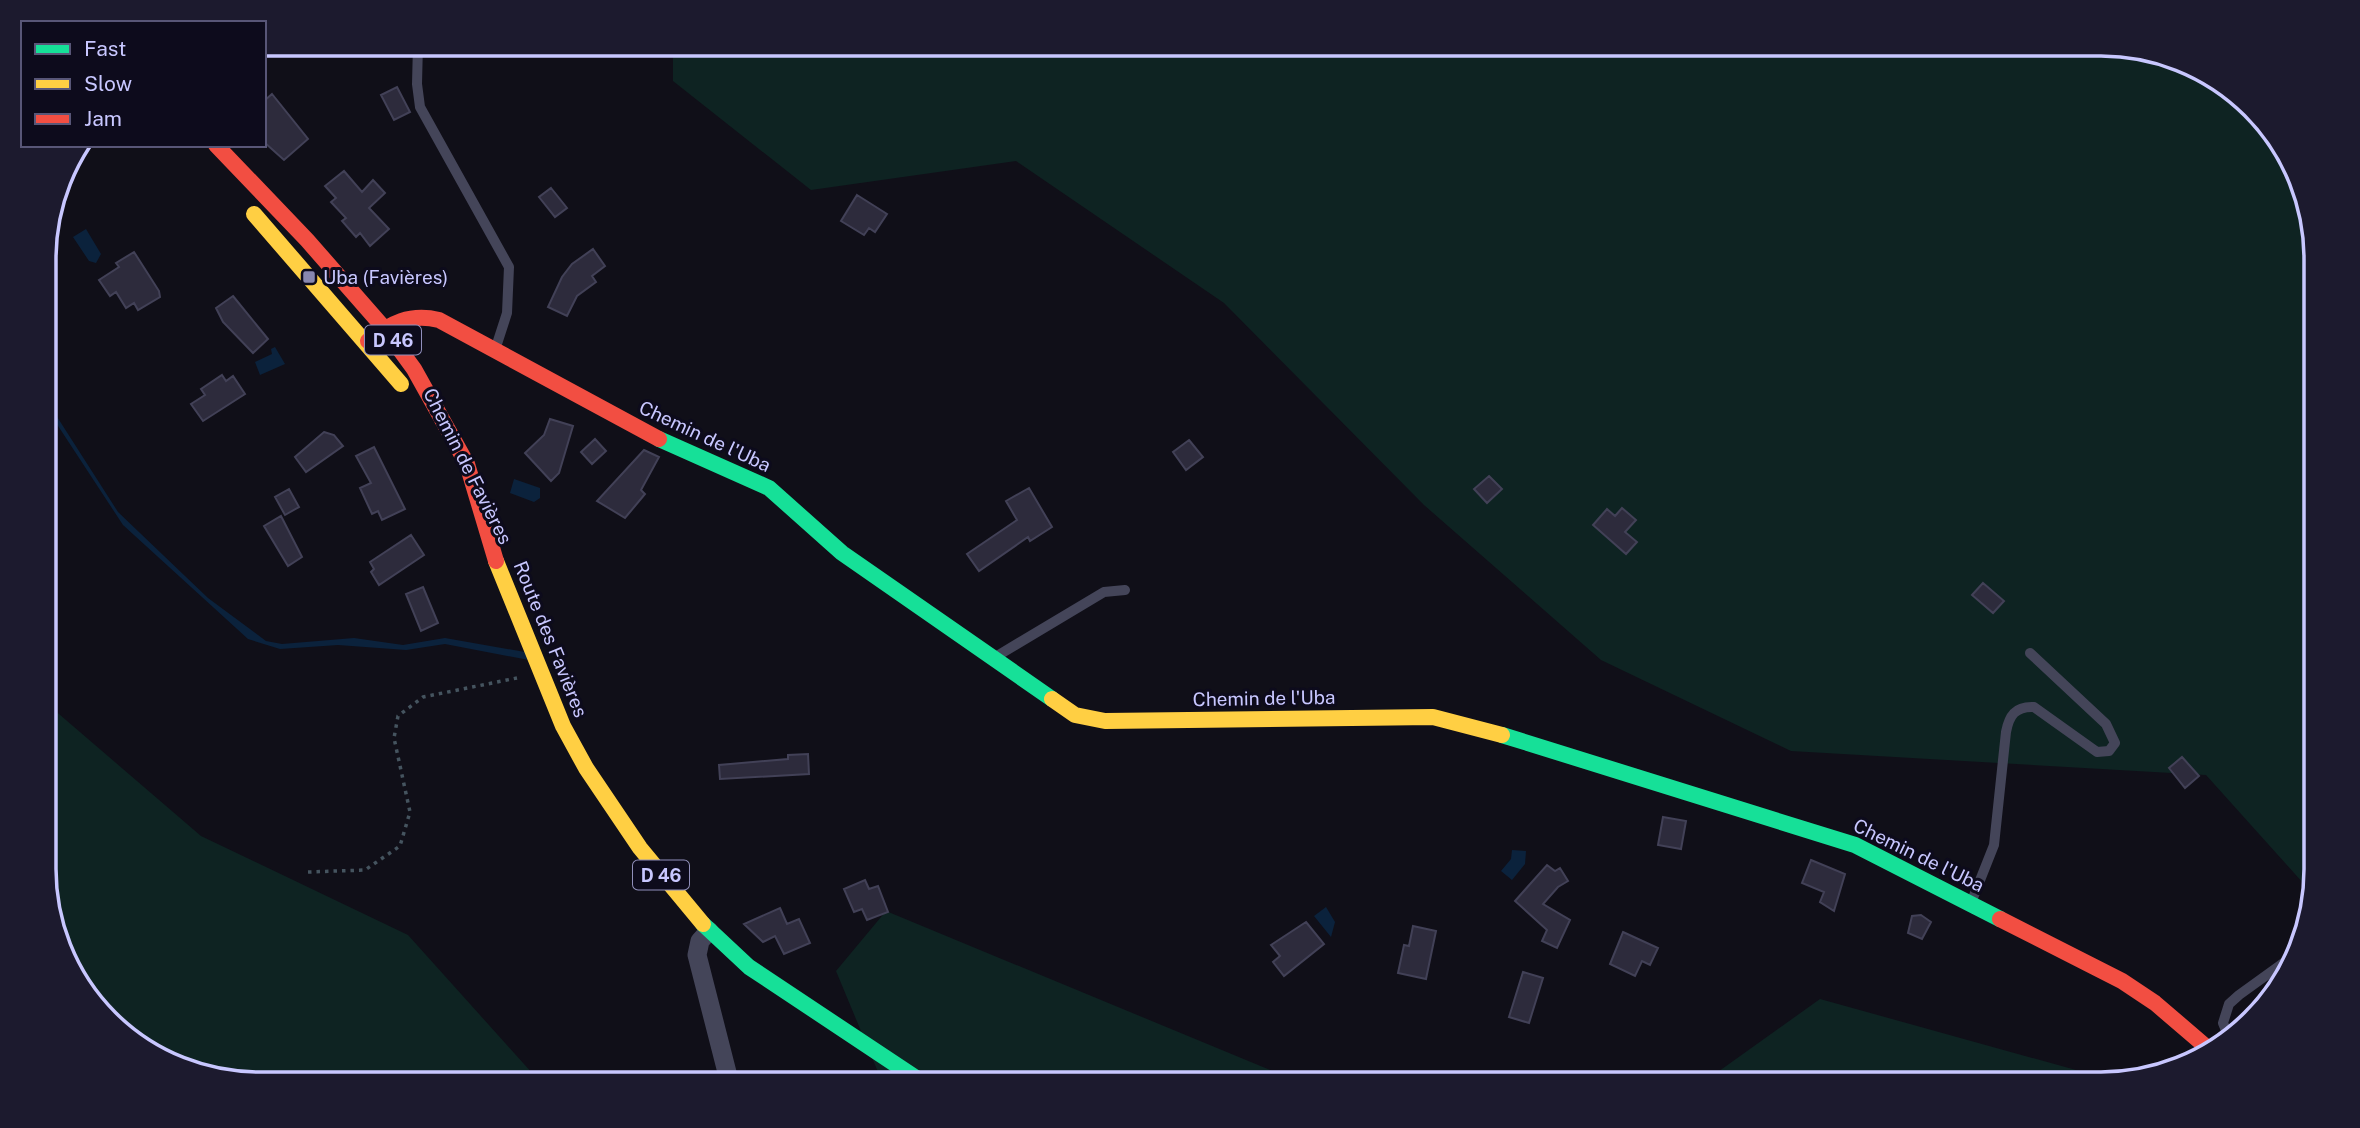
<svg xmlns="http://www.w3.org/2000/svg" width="2360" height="1128" font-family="'Public Sans',sans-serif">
  <rect width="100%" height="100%" fill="#100f18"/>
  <path fill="#0e2322" d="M673,44h1428l83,16 88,68 42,103 2,638 -4,24 -106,-118 -415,-24 -190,-91 -177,-155 -200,-202 -208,-142 -205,29 -138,-109z
    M45,702l156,134 207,99 134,149h-283l-83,-16 -88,-68 -42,-103z
    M886,911l418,173h-421l-47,-113z
    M1820,999l299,83 -418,2z"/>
  <path fill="#0b223c" d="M86,229l15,25 -5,9 -7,-2 -16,-24z
    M275,347l10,17 -25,11 -5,-13 17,-8 -1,-5z
    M45,398l73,114 90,86 58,43 16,3 72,-6 49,7 42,-7 80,14 4,8 -84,-16 -39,6 -68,-5 -58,4 -32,-10 -125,-114 -78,-119z
    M514,479l26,9v10l-6,4 -24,-9z
    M1512,850l14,1 -1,13 -13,16 -11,-9 10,-12z
    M1326,907l9,15 -4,15 -17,-21z"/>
  <path fill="#2d2b3c" stroke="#424157" stroke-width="2" d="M397,87l13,25 -16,8 -13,-25z
    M272,94l36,45 -24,21 -20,-18v-41z
    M344,171l18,21 11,-12 12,13 -16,15 20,21 -19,17 -10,-13 -4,4 -14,-16 4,-3 -15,-16 5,-4 -11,-12z
    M551,188l16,20 -12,9 -16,-20z
    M857,195l30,19 -12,18 -6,-4 -5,7 -23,-14z
    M593,249l12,17 -13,10 4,6 -19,14 -10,20 -19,-9 14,-30 10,-13z
    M134,252l25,39 1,6 -22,13 -4,-7 -8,5 -10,-16 -6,4 -11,-16 20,-13 -3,-4z
    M233,296l35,43 -15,14 -30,-31 -7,-14z
    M222,375l4,6 7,-5 12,18 -42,27 -12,-17 14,-9 -4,-6z
    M550,419l23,7 -14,47 -8,8 -26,-28 19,-18z
    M324,432l10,3 9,11 -37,26 -11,-15z
    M595,439l11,12 -14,13 -11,-12z
    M1189,440l14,17 -17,13 -13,-18z
    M374,447l31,62 -23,11 -4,-9 -6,3 -12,-26 11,-5 -15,-27z
    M644,450l15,7 -18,33 4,4 -20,24 -28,-17z
    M1489,476l13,13 -15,14 -13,-14z
    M1029,488l23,39 -22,14 -2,-4 -49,34 -12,-17 50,-34 -11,-19z
    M289,489l10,18 -14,8 -10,-18z
    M1622,508l14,12 -11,12 12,10 -11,12 -33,-29 14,-16 8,7z
    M281,516l21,41 -14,9 -24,-40z
    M411,535l13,20 -45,30 -8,-13 3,-3 -4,-7z
    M1983,583l21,18 -11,12 -21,-18z
    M423,587l15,36 -17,8 -15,-37z
    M808,754l1,20 -89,5 -1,-14 69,-6v-4z
    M2182,757l17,19 -14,12 -16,-20z
    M1663,817l23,4 -5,28 -23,-4z
    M1811,860l34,14 -11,37 -14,-9 4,-10 -22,-9z
    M1547,865l8,6 5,-3 8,13 -10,6 -15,17 27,16 -13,28 -15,-7 5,-11 -32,-29z
    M865,880l4,9 9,-3 10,26 -21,8 -5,-11 -8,3 -10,-23z
    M780,908l7,16 12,-5 11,24 -26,11 -9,-18 -12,6 -19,-18z
    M1921,915l10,7 -9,17 -14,-6 4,-17z
    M1306,922l18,22 -40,32 -11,-14 7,-6 -9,-11z
    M1413,926l23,5 -10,48 -28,-6 6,-28 5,1z
    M1623,932l35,16 -8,17 -8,-4 -7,15 -25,-12z
    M1523,972l20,6 -14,45 -20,-6z"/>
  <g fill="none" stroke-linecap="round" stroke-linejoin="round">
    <path stroke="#45545f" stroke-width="3.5" stroke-dasharray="3.5 5" stroke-linecap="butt" d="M308,872l57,-2 35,-24 10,-34 -16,-74 4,-22 25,-19 94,-19"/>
    <path stroke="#444559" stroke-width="10" d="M418,44l-1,40 3,23 89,160 -2,46 -11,34
      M997,656l107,-64 21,-2
      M1971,903l23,-58 12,-113c3,-16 9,-26 28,-25l63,45 12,-1 6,-8 -9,-19 -76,-71
      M2230,1040l-7,-17 6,-19 10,-9 61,-44"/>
    <path stroke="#444559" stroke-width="19" d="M709,931l-9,10 -3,14 33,129"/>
    <path stroke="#16e098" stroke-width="16" d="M659,439l110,49 73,65 210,146
      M1502,735l353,110 145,74
      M703,924l46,43 176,117"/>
    <path stroke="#ffcf43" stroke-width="16" d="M254,214l147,170
      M496,561l67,165 23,42 54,80 63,76
      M1052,699l23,16 30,6 328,-4 69,18"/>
    <path stroke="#f24e42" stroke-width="16" d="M216,145l91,95 77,88 30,41 53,95 29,97
      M368,341c23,-18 42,-28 71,-21l220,119
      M2000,919l122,62 33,22 56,48"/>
  </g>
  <rect fill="#8887ae" stroke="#0d0b1c" stroke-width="2.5" x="302" y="270" width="14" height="14" rx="3.5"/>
  <g text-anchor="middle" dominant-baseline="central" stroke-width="6" stroke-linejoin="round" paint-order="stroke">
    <g fill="#0d0b1c" stroke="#908fbb" stroke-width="2">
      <rect x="365" y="325.5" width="56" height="29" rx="5"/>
      <rect x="633" y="860.5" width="56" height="29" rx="5"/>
    </g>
    <g font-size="18" font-weight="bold" fill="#c8c7ff">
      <text x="393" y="340">D 46</text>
      <text x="661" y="875">D 46</text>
    </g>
    <g font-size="19" fill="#c8c7ff" stroke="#0d0b1c" text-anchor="start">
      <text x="323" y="277">Uba (Favières)</text>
    </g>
    <g font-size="19" fill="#c8c7ff" stroke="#0d0b1c">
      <text transform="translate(705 436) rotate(25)">Chemin de l'Uba</text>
      <text transform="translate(468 466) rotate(63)">Chemin de Favières</text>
      <text transform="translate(551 639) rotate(68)">Route des Favières</text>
      <text transform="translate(1264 698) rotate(-1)">Chemin de l'Uba</text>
      <text transform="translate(1919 855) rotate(26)">Chemin de l'Uba</text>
    </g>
  </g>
  <path d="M0 0H2360V1128H0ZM259 56H2101A203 203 0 0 1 2304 259V869A203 203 0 0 1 2101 1072H259A203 203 0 0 1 56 869V259A203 203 0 0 1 259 56Z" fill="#1c1a2e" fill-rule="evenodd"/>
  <path fill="none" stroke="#c8c7ff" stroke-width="3.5" d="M259 56H2101A203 203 0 0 1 2304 259V869A203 203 0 0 1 2101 1072H259A203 203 0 0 1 56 869V259A203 203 0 0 1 259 56Z"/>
  <rect x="21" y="21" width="245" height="126" fill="#0d0b1c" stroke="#585677" stroke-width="2"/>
  <rect x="35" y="44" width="35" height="10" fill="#16e098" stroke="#585677" stroke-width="2"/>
  <text x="84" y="56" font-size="21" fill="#c8c7ff">Fast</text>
  <rect x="35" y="79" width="35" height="10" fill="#ffcf43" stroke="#585677" stroke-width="2"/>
  <text x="84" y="91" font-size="21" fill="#c8c7ff">Slow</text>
  <rect x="35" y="114" width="35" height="10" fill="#f24e42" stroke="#585677" stroke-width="2"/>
  <text x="84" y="126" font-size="21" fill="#c8c7ff">Jam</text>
</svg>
